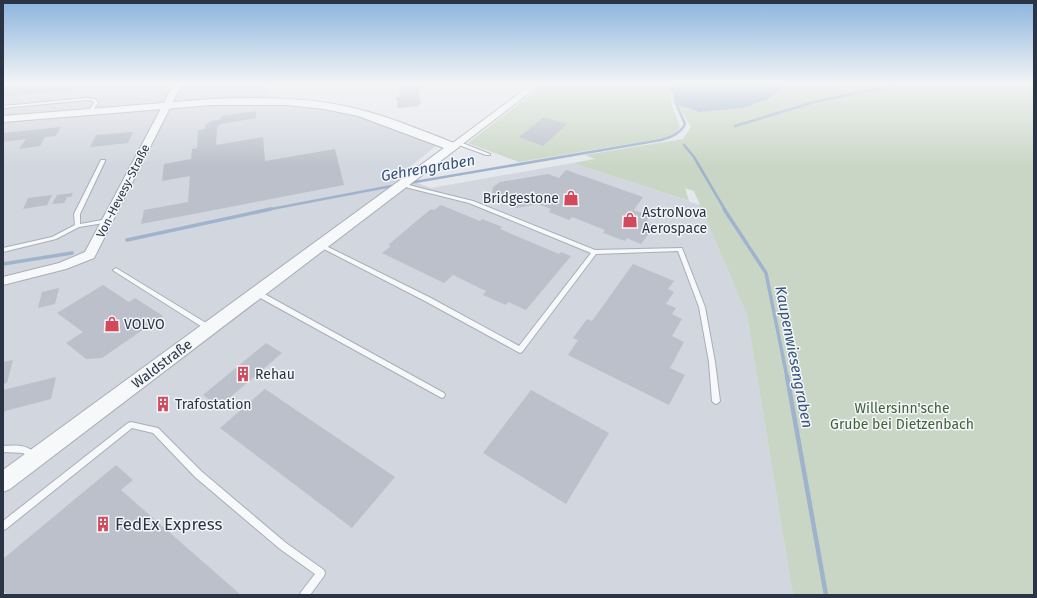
<svg xmlns="http://www.w3.org/2000/svg" width="1037" height="598" font-family="'Fira Sans',sans-serif">
  <rect width="100%" height="100%" fill="#e4e7ec"/>
  <path fill="#d2d6de" d="M3,84h267l-3,13 43,4 53,9 34,10 49,18 -48,38 33,12 142,-25 127,42 47,110 46,280h-790z"/>
  <path fill="#c9d6c5" d="M545,84h126v20l9,22 -3,6 -13,6 -145,24 -51,-19z
    M790,84h244v511h-241l-46,-280 -53,-124 -9,-3 4,13 -116,-38 22,-4 -10,-4 98,-16 8,-12 -13,-22 21,7 69,-13z"/>
  <path fill="#9fb4cc" d="M671,84h119l-22,15 -24,9 -45,4 -21,-7 -8,-17z"/>
  <g fill="none" stroke-linecap="round" stroke-linejoin="round">
    <path stroke="#9fb4cc" stroke-width="2.5" d="M735,126l79,-24 85,-18
      M684,145l10,12 31,53
      M409,183l252,-43c10,-3 19,-6 24,-16l-10,-23 -1,-17
      M266,210l131,-25"/>
    <path stroke="#9fb4cc" stroke-width="3.5" d="M724,209l42,64 21,104
      M127,240l144,-31
      M3,264l69,-11"/>
    <path stroke="#9fb4cc" stroke-width="4.5" d="M787,376l39,219"/>
  </g>
  <path fill="#bbc0ca" d="M3,84h119v1l-119,12z
    M208,84h49l-1,2 -51,4z
    M399,84h19l3,20h-3l1,2 -21,2 -2,-11h4z
    M256,111v7l-35,6 -4,3 -1,18 47,-8 2,24 70,-12 9,36 -203,39 3,-14 44,-8 2,-26 -28,5 2,-17 27,-5 1,-10 5,-1 1,-18 7,-1v-4l7,-4 9,-2v-3z
    M544,117l23,7 -24,22 -24,-9z
    M61,127l-5,9 -11,1 -5,9 -21,3 7,-10 -23,3v-9z
    M133,132l-5,11 -38,4 6,-12z
    M566,170l77,27 -9,13 13,5 1,8 6,4 -13,17 -14,-6 -2,3 -22,-8 2,-3 -33,-13 -3,3 -20,-8 2,-3 -13,-5 -22,4 -6,-15 -19,4 2,-10 7,-5 48,-8 11,4z
    M73,193l-2,4h-4l-3,6 -12,1 5,-9z
    M52,195l-5,10 -24,4 5,-11z
    M441,205l39,16 2,-2 20,8 -2,2 59,25 2,-2 10,4 -45,54 -18,-8 -2,3 -23,-10 3,-4 -33,-16 -9,8 -62,-30 9,-7 -3,-1 43,-36 3,1z
    M633,264l41,17 -6,8 6,3 -8,12 10,4 -4,6 10,5 -10,17 12,6 -14,26 15,7 -16,30 -101,-50 10,-15 -5,-2 14,-19 5,2z
    M103,285l26,17 6,-4 28,18 -61,42 -16,1 -20,-16 17,-11 -26,-19z
    M59,288l-4,16 -17,4 4,-16z
    M266,343l16,10 -63,54 -16,-12z
    M13,360l-6,23 -4,1v-22z
    M56,377l-5,22 -46,12 -2,4v-25z
    M265,389l130,88 -43,51 -132,-100z
    M531,390l78,43 -43,71 -83,-51z
    M163,399l6,5 -5,4 -6,-5z
    M116,465l17,15 -12,10 120,105h-234l-4,-5v-31z"/>
  <g fill="none" stroke-linecap="round" stroke-linejoin="round">
    <defs>
      <path id="service" d="M87,98l8,1 3,4 -7,10h-1l-2,-1 6,-9 -1,-2 -6,-1 -84,8v-2z
        M456,142h4l30,12v1h-4l-30,-11z
        M101,160h4v1l-25,53v10l28,-5 2,1 1,1 -1,1 -31,5 -23,12 -53,13v-4l49,-11 23,-12 -1,-11z
        M400,183h2l18,5 53,13 122,49 87,-2 23,59 10,55 5,39 -2,2 -2,1 -2,-1 -2,-2 -3,-39 -10,-55 -21,-56 -82,3 -74,98 -2,1 -95,-52 -107,-55 -1,-1 1,-1h4l107,53 90,49 72,-93 -122,-50 -60,-15 -9,-3z
        M116,268l95,58 1,2 -1,2h-4l-93,-59 -1,-1z
        M255,291h4l185,102 1,2 -1,2 -2,1 -2,-1 -185,-102 -1,-2z
        M131,422l27,6 43,43 85,72 38,27 1,3 -1,3 -14,19h-10l1,-3 14,-18 -35,-25 -85,-72 -42,-44 -21,-5 -126,101 -3,1v-9l125,-98z
        M3,446c12,-1 27,-2 34,10l-1,2 -3,1 -10,-6 -20,-1z"/>
      <path id="minor" d="M174,84h8l-88,174 -28,11 -63,16v-8l56,-14 26,-11z
        M532,84h9l-85,65h-6l-2,-2 2,-2z"/>
      <path id="tertiary" d="M249,98c39,0 78,2 116,13 31,8 62,22 92,33l2,3 -449,342 -7,3v-22l441,-322 -86,-32 -34,-7 -37,-4h-75l-209,17v-6l209,-17z"/>
    </defs>
    <use href="#service" stroke="#a9aeb7" stroke-width="2"/>
    <use href="#minor" stroke="#a9aeb7" stroke-width="2"/>
    <use href="#tertiary" stroke="#a9aeb7" stroke-width="2"/>
    <use href="#service" fill="#f7f8fa" fill-rule="evenodd"/>
    <use href="#minor" fill="#f7f8fa" fill-rule="evenodd"/>
    <use href="#tertiary" fill="#f7f8fa" fill-rule="evenodd"/>
  </g>
  <linearGradient id="sky" x2="0" y2="1"><stop stop-color="#8bb4dd"/><stop offset="0.5" stop-color="#f3f4f6"/><stop offset="1" stop-color="#f3f4f6" stop-opacity="0"/></linearGradient>
  <rect width="1037" height="167" fill="url(#sky)"/>
  <defs>
    <symbol id="shop-bare" viewBox="-9 -9 18 18"><path d="M-5-2.5h2.3a2.7 3.5 0 0 1 5.4 0H5L5.5 6h-11ZM-1.5-2.5h3a1.5 2.3 0 0 0-3 0Z" fill="#d1495b" stroke="#f4f6f9" stroke-width="2.5" paint-order="stroke"/></symbol>
    <symbol id="building-bare" viewBox="-9 -9 18 18"><path d="M-4-6H4V6H1V3H-1V6H-4ZM-2.5-4.3h1.7v1.8h-1.7ZM.8-4.3h1.7v1.8H.8ZM-2.5-1h1.7V.8h-1.7ZM.8-1h1.7V.8H.8Z" fill="#d1495b" stroke="#f4f6f9" stroke-width="2.5" paint-order="stroke"/></symbol>
  </defs>
  <g fill-rule="evenodd">
    <use href="#shop-bare" x="560" y="187" width="22" height="22"/>
    <use href="#shop-bare" x="619" y="209" width="22" height="22"/>
    <use href="#shop-bare" x="101" y="313" width="22" height="22"/>
    <use href="#building-bare" x="232" y="363" width="22" height="22"/>
    <use href="#building-bare" x="152" y="393" width="22" height="22"/>
    <use href="#building-bare" x="92" y="513" width="22" height="22"/>
  </g>
  <g text-anchor="middle" dominant-baseline="central" stroke-width="3" stroke-linejoin="round" paint-order="stroke">
    <g font-size="12" fill="#2b3445" stroke="#f4f6f9">
      <text transform="translate(123 191) rotate(-63)">Von-Hevesy-Straße</text>
    </g>
    <g font-size="14" fill="#2b3445" stroke="#f4f6f9" text-anchor="start">
      <text x="559" y="198" text-anchor="end">Bridgestone</text>
      <text x="642" y="212">AstroNova<tspan x="642" dy="16">Aerospace</tspan></text>
      <text x="124" y="324">VOLVO</text>
      <text x="255" y="374">Rehau</text>
      <text x="175" y="404">Trafostation</text>
    </g>
    <g font-size="14" fill="#2b3445" stroke="#f4f6f9">
      <text transform="translate(162 364) rotate(-37)">Waldstraße</text>
    </g>
    <g font-size="14" fill="#3f6138" stroke="#f4f6f9">
      <text x="902" y="408">Willersinn'sche<tspan x="902" dy="16">Grube bei Dietzenbach</tspan></text>
    </g>
    <g font-size="15" font-style="italic" fill="#34527a" stroke="#f4f6f9">
      <text transform="translate(428 168) rotate(-10)">Gehrengraben</text>
      <text transform="translate(794 357) rotate(79)">Kaupenwiesengraben</text>
    </g>
    <g font-size="17" fill="#2b3445" stroke="#f4f6f9" text-anchor="start">
      <text x="115" y="524">FedEx Express</text>
    </g>
  </g>
  <rect width="1037" height="598" fill="none" stroke="#2b3445" stroke-width="8"/>
</svg>
